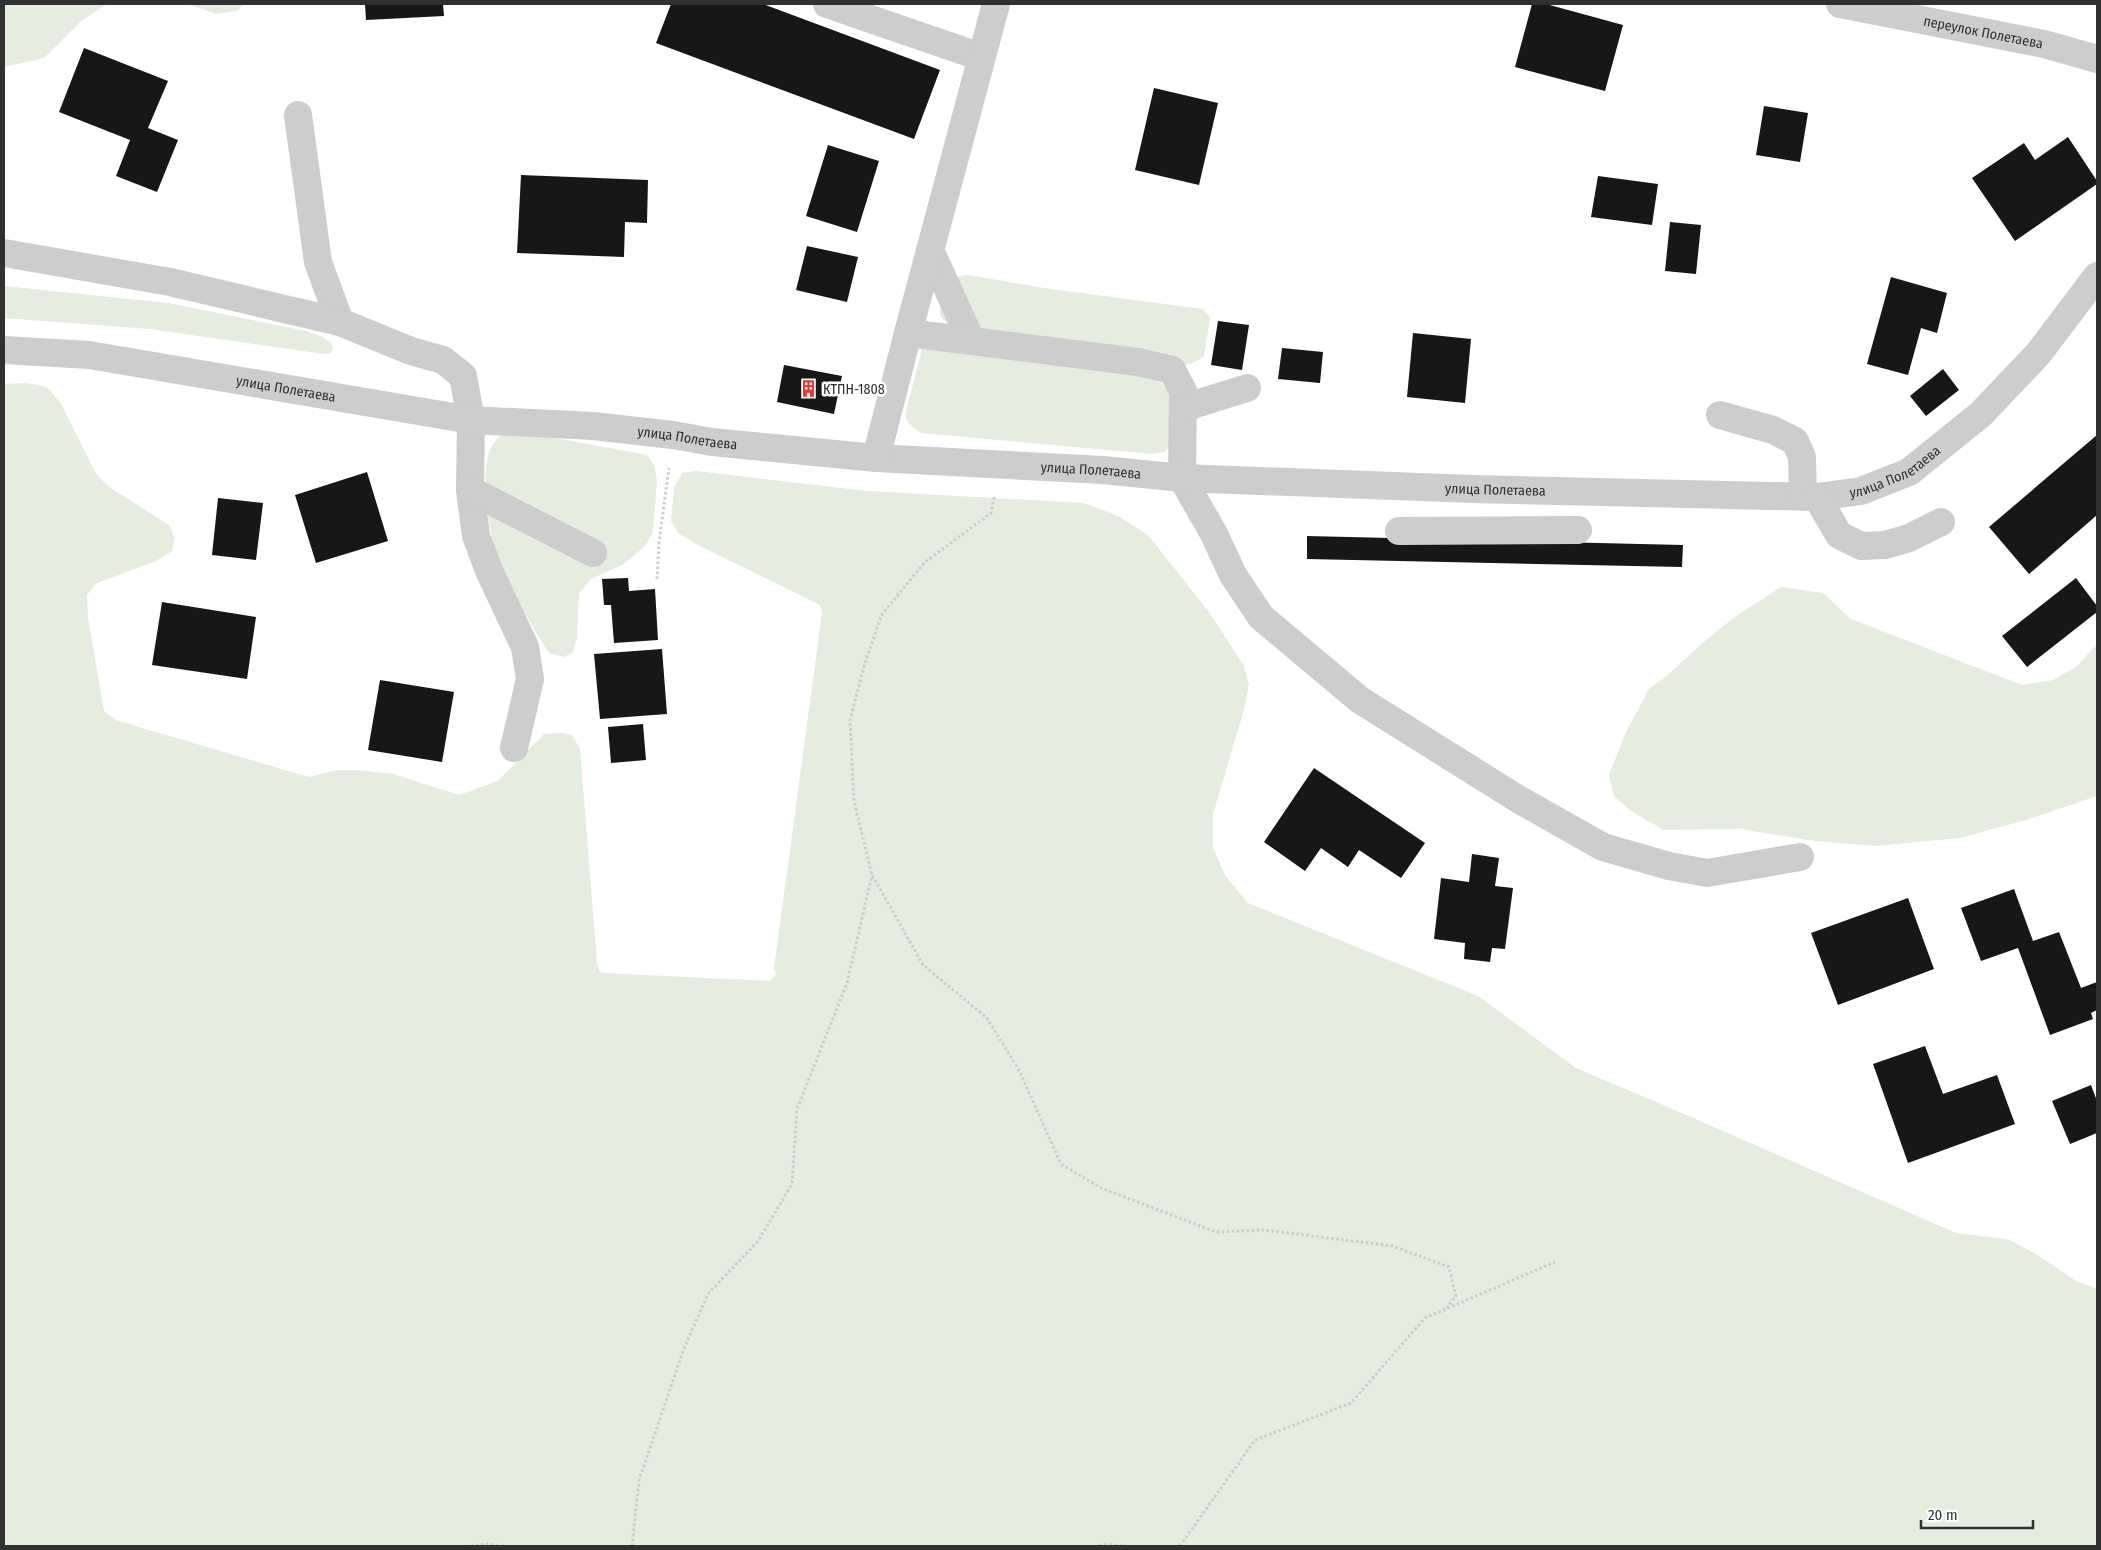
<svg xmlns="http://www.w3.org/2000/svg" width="2101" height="1550" font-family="'Fira Sans Condensed',sans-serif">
  <rect width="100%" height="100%" fill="#fff"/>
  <path fill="#e4edde" d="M4,4h103l-27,18 -36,36 -40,9z
    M188,4h56l-7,7 -21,3z
    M968,275l82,14 153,20 7,9 -6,38c-17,13 -22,9 -41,2l-215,-34 -8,-8c-1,-16 3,-26 14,-39z
    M4,286l164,17 138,28 17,6 9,7 1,5 -3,4 -6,1 -174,-25 -146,-11z
    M928,346l205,29 27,7 9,8 2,11 -1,45 -5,6 -13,2 -231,-21 -12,-9 -4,-9 17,-66z
    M27,383l20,4 14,17 35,70 13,13 60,38 6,13 -3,13 -16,10 -59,22 -10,12 1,23 16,93 12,9 23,7 170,50 28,-7h19l37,4 66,21 39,-14 46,-47 17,-1 11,2 8,14 17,213 2,9 4,2 167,8 6,-7 -2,-6 48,-355 -2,-8 -122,-60 -20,-12 -7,-12 3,-33 8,-15 14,-2 171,20 217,12 34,13 30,19 61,77 35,54 5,18 -5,26 -31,104v34l13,29 22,26 230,93 98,72 106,45 274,120 51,6 29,15 40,27 21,8v257h-2093v-1162z
    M522,432l125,23 7,9 3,17 -4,51 -8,14 -21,18 -33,15 -12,14 -2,45 -4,14 -9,5 -15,-4c-15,-25 -32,-50 -45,-77 -13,-27 -31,-114 -7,-137 6,-6 17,-7 25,-7z
    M1781,587l42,6 28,26 171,66 31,-5 23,-13 21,-23v152l-71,24 -66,18 -85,8 -61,-5 -73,-12 -77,1 -33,-19 -17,-15 -5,-21 17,-43 23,-43 19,-14 32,-30 36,-29z"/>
  <path fill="#171717" d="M365,4h78l1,12 -78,4z
    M671,4h92l177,66 -26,69 -258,-96z
    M1532,4h14l77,21 -18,66 -90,-24z
    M84,48l84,33 -20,47 30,12 -21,52 -41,-16 14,-36 -71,-28z
    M1154,88l64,15 -19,82 -64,-15z
    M1764,106l44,7 -8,49 -44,-7z
    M2068,137l29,44v3l-82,57 -43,-63 52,-35 11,17z
    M828,145l51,16 -22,71 -51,-16z
    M521,175l127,5 -1,43 -22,-1 -1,35 -107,-4z
    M1598,176l60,8 -6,41 -61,-8z
    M1670,222l31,3 -5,49 -31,-3z
    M807,246l51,11 -11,45 -51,-12z
    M1891,277l56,16 -10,40 -16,-5 -13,47 -41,-11z
    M1218,321l31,4 -7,45 -31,-5z
    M1413,333l58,6 -6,64 -58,-6z
    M1282,348l41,4 -3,31 -42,-4z
    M784,365l58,11 -8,38 -57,-12z
    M1943,369l16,21 -33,26 -16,-20z
    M2097,435v80l-68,59 -40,-47z
    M367,472l21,69 -72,22 -21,-68z
    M218,498l45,5 -7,57 -44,-5z
    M1307,536l376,9 -1,22 -375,-8z
    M628,578l1,13 26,-2 3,51 -44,3 -3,-38h-7l-2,-26z
    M2076,578l21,28v6l-70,55 -25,-31z
    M162,602l94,15 -9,62 -95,-14z
    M662,649l5,65 -67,5 -6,-65z
    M380,680l74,12 -12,70 -74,-12z
    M643,724l3,36 -35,3 -3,-36z
    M1314,768l111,75 -24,35 -42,-28 -11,17 -27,-19 -16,23 -41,-29z
    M1472,854l27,4 -4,28 18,2 -8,61 -13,-1 -2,14 -26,-3 1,-16 -31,-4 7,-61 28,4z
    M2014,889l19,52 26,-9 22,56 16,-6v28l-6,3 2,6 -43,16 -32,-87 -37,13 -20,-53z
    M1908,898l26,71 -96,36 -27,-72z
    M1925,1046l18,48 54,-19 18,49 -107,39 -35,-99z
    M2091,1085l6,16v32l-27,11 -18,-43z"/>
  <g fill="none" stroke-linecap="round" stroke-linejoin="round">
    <path stroke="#cdcdcd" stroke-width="3" stroke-dasharray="2.5 2.5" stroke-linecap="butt" d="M994,497l-3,16 -66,49 -43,52 -17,49 -15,57 4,81 18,74 51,90 64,53 33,54 41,92 40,24 115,44 48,-2 128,16 57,21 7,29 -10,13
      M657,579l2,-37 10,-74
      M471,1546l15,-2 18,2
      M632,1546l7,-66 45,-132 24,-54 50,-53 34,-57 5,-75 50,-126 25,-108
      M1100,1546l3,-2 23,2
      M1180,1546l75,-106 96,-37 74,-85 130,-56"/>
    <g stroke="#cdcdcd" stroke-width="28">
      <path d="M827,4l154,53"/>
      <path id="s1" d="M1840,4l204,40 53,15"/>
      <path d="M298,115l20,147 22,60"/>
      <path d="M930,250l41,90"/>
      <path d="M4,253l166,29 170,40 71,29 32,9 20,16 8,44 -1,70 6,46 14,37 35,74 5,32 -16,69"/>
      <path d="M908,333l230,29 34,8 11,21 -1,87 32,56 19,41 28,42 99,83 158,99 85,48 66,19 38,7 93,-16"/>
      <path id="s2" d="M4,350l85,5 382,65 122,6 80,9 39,7 164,16 227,12 79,8 290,11 345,8 44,-6 48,-19 72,-58 57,-60 59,-78"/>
      <path d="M1183,408l64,-20"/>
      <path d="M1720,415l53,15 22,11 7,16 1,40"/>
      <path d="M876,458l32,-125 88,-329"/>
      <path d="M470,490l123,63"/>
      <path d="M1817,497l22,38 22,11 24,-1 24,-7 32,-16"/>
      <path d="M1399,531l179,-1"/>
    </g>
  </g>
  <defs>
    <symbol id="building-bare" viewBox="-9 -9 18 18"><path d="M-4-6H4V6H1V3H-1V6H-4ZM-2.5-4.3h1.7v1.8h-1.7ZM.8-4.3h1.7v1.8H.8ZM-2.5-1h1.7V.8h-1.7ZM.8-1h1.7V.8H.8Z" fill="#e63a32" stroke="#fff" stroke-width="2.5" paint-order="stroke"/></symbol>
  </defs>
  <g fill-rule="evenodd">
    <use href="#building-bare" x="796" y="376" width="25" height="25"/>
  </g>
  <g text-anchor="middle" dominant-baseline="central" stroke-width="5" stroke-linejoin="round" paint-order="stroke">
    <g font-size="14" fill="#303030" stroke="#fff">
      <text stroke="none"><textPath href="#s1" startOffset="146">переулок Полетаева</textPath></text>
      <text stroke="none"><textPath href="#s2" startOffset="285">улица Полетаева</textPath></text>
      <text stroke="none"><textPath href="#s2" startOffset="690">улица Полетаева</textPath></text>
      <text stroke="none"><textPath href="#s2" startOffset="1905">улица Полетаева</textPath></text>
      <text stroke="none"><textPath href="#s2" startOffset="1095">улица Полетаева</textPath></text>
      <text stroke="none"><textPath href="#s2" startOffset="1500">улица Полетаева</textPath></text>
    </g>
    <g font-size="14" fill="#303030" stroke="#fff" text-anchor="start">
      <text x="823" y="389">КТПН-1808</text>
    </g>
  </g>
  <rect width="2101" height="1550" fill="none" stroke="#303030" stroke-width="10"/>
  <path d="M1921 1520v8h112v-8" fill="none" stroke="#303030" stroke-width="2.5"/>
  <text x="1928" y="1520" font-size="15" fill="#303030" stroke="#ffffff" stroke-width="4" paint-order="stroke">20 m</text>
</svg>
